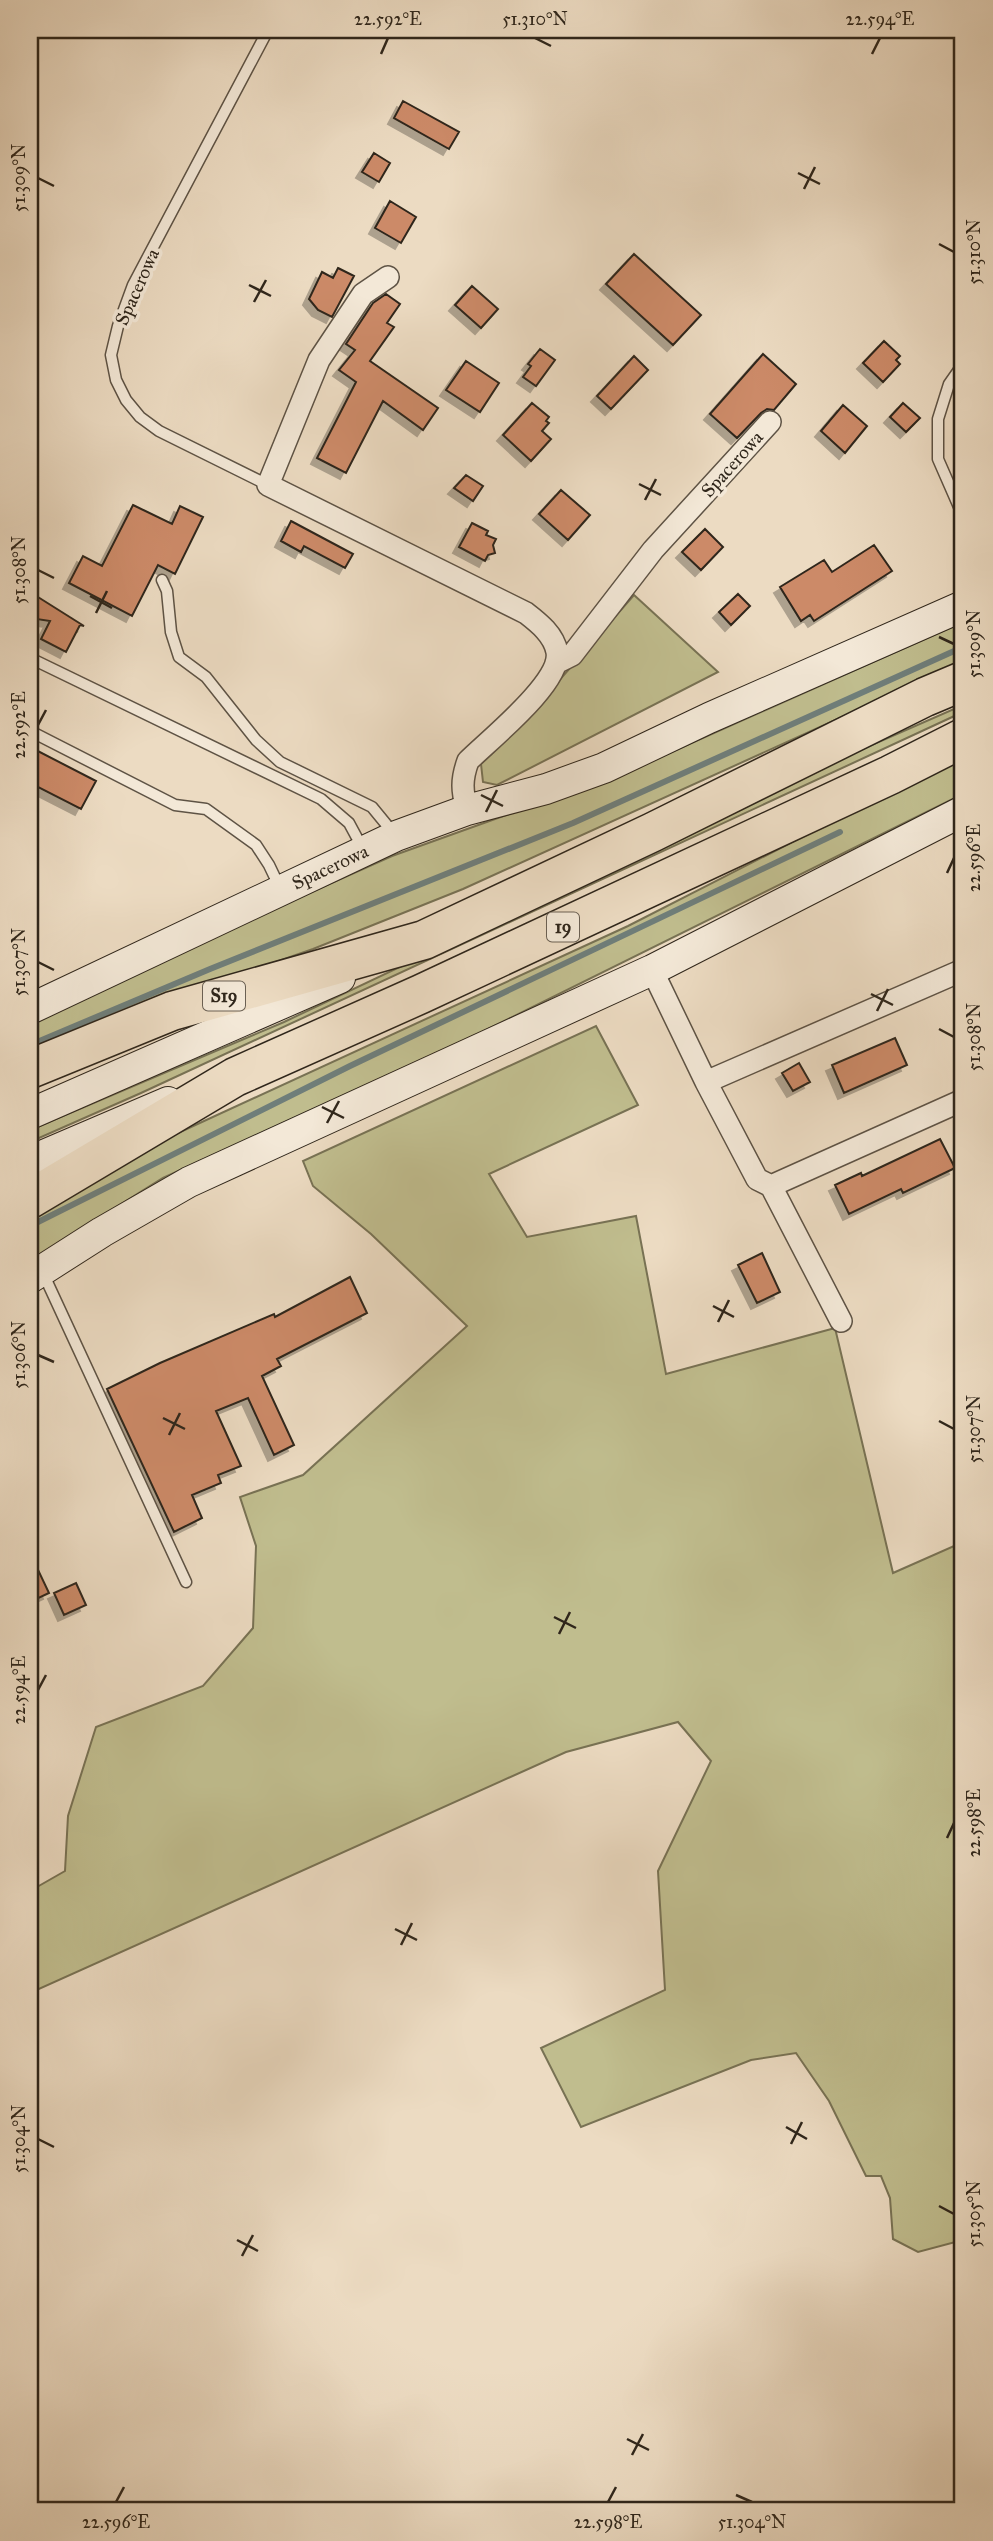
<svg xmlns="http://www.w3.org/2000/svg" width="993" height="2541" font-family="'IM FELL Great Primer',serif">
  <defs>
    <filter id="shadow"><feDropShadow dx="-6" dy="6" stdDeviation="0" flood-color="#0004"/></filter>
  </defs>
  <rect width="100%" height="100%" fill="#ecdbc2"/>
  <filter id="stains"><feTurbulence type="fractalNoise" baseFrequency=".00286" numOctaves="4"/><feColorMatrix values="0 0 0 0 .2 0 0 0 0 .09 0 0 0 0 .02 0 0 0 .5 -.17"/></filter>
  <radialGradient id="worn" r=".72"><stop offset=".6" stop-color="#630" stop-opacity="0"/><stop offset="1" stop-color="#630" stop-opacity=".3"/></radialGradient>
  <path fill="#c0bd8e" stroke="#787254" stroke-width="2" d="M634,595l84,77 -221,113 -14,-3 -2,-18 32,-31z
    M963,622v40l-500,227 -150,60 -106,37 -177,68v-36l362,-162 237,-85z
    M963,705v7l-822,381 -111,49v-12l254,-108 524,-249z
    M963,758v36l-485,240 -315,144 -133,83v-46l122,-70 476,-219 272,-139z
    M596,1026l42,79 -149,69 38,63 109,-21 30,158 169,-46 58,245 70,-31v698l-45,12 -25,-13 -3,-41 -9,-22h-15l-37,-75 -33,-48 -45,7 -170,67 -40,-79 124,-58 -7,-119 53,-110 -33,-39 -112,30 -536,241v-102l35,-20 3,-55 28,-89 107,-41 50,-58 3,-82 -16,-49 63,-22 164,-149 -96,-92 -58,-48 -10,-25z"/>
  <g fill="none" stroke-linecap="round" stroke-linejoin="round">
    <path stroke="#6f7e7a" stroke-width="6" d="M30,1045l180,-76 363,-146 390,-176
      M30,1226l320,-160 490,-234"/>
  </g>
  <path fill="#cc8a68" stroke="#2f261b" stroke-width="2" filter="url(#shadow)" d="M403,101l56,31 -10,17 -55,-31z
    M374,153l16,10 -11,19 -17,-10z
    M390,201l26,16 -15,26 -26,-15z
    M634,254l67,61 -28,30 -67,-61z
    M338,268l16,8 -22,41 -14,-7 -9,-11 13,-27 11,6z
    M472,286l26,23 -17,19 -26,-23z
    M386,294l14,10 -13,19 7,4 -24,34 68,47 -15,22 -40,-29 -37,72 -29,-15 39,-76 -17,-12 16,-20 -9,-6 27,-41z
    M884,341l16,15 -4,4 4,4 -17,18 -20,-19z
    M540,349l15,11 -19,26 -13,-9 8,-11 -3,-2z
    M763,354l33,30 -22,26 -7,-1 -6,4 -24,25 -27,-24z
    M634,356l14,14 -37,39 -14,-13z
    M466,361l33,22 -19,29 -34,-22z
    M532,403l17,14 -3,4 3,2 -7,8 9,8 -20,22 -28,-26z
    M903,403l17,15 -14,14 -16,-15z
    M843,405l24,21 -22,27 -24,-22z
    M466,475l17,11 -10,15 -19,-13z
    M561,490l29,25 -22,25 -29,-26z
    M133,505l39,19 8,-18 23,11 -28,57 -17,-9 -26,51 -63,-33 14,-27 19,10z
    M291,521l62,33 -8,14 -41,-22 -3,6 -20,-11z
    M472,523l16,8 -2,4 10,4 -3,6 2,8 -7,2 -3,6 -26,-14z
    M705,529l18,18 -22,23 -19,-18z
    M874,545l18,26 -78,50 -4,-6 -9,6 -21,-34 44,-27 8,12z
    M30,592l54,34 -4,-1 -14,27 -25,-13 9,-18 -20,-3z
    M738,594l12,12 -19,19 -12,-13z
    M30,747l66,34 -15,28 -51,-26z
    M895,1038l12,27 -63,28 -12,-28z
    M799,1063l11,19 -17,9 -11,-18z
    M940,1139l15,29 -52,25 -2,-4 -52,25 -14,-29 26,-12 1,3z
    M762,1253l18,39 -23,11 -19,-38z
    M350,1277l17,36 -90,46 4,7 -19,10 32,69 -20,10 -26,-57 -32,13 25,55 -23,9 3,8 -29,12 10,23 -28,14 -67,-143 53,-26 114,-49 1,3z
    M30,1553l19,40 -19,9z
    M76,1583l10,22 -22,10 -10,-22z"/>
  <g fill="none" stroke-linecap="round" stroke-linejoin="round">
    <defs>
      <path id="lane" d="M268,30l-135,255 -15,41 -7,29 5,25 10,20 14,17 19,14 109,54
        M963,364l-14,20 -11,35v40l25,57
        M162,580l5,11 4,41 8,25 27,20 50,63 24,22 92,45 23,28
        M30,658l291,141 28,24 14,26
        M30,731l145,74 31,4 50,36 13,20 11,23
        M43,1273l143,309"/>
      <path id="street" d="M388,277l-25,17 -44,66 -51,125 258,128c13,10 28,22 31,39 5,30 -68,88 -89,109 -7,19 -6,30 -1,49
        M556,663l16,-8 81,-105 117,-128
        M652,970l54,112 51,97 14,7 70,135
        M706,1082l257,-112
        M771,1186l192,-86"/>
      <path id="secondary" d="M30,1009l366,-173 71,-26 79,-21 58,-21 105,-50 254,-112
        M30,1114l310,-136
        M30,1161l138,-59
        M30,1278l72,-46 87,-50 463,-212 311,-159"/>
      <path id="highway" d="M30,1069l142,-58 252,-71 229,-108 272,-135 38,-16
        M30,1199l205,-122 186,-83 469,-219 73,-37"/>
    </defs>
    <use href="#lane" stroke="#5e5345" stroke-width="13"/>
    <use href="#street" stroke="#5e5345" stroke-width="24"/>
    <use href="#secondary" stroke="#2f261b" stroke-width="32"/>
    <use href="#highway" stroke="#2f261b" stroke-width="41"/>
    <use href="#lane" stroke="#f3e8d7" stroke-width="10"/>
    <use href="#street" stroke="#f3e8d7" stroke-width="21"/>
    <use href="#secondary" stroke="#f3e8d7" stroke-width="30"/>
    <use href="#highway" stroke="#ecdbc2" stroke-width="38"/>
  </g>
  <path fill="none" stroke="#2f261b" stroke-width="2.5" d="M535,38l16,8M381,54l7,-16M872,54l8,-16M798,173l22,11M38,178l16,8M804,189l11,-22M939,244l15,8M249,285l22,11M254,302l12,-22M639,484l22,11M645,500l11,-21M38,570l16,8M90,596l22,12M96,613l11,-22M939,637l15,7M38,725l8,-15M481,795l22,11M486,812l11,-22M947,873l7,-15M38,962l16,8M871,994l22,11M877,1011l11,-22M939,1029l15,8M322,1107l22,11M327,1123l12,-22M713,1306l21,11M718,1322l11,-22M38,1355l16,7M163,1418l22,11M939,1421l15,8M169,1435l11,-22M554,1617l22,11M559,1634l11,-22M38,1690l8,-15M947,1838l7,-15M395,1929l22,11M401,1945l11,-22M786,2127l21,12M38,2139l16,8M791,2144l11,-22M939,2206l15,8M237,2240l21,11M242,2256l11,-21M627,2439l22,11M632,2455l11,-21M736,2495l16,7M116,2502l8,-15M608,2502l8,-15"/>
  <g text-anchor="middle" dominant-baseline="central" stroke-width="7" stroke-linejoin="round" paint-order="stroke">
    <g fill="#f3e8d7" stroke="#6a6053" stroke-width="2">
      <rect x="547" y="912.5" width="32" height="29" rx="5"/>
      <rect x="203" y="981.5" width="42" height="29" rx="5"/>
    </g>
    <g font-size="18" font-weight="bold" fill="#2f261b">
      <text x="563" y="927">19</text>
      <text x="224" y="996">S19</text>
    </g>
    <g font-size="19" fill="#2f261b" stroke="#f3e8d7">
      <text transform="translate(137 287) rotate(-66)">Spacerowa</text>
      <text transform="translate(732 464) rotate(-48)">Spacerowa</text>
      <text transform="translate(330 867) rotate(-25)">Spacerowa</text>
    </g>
  </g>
  <rect width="993" height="2541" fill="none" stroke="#ecdbc2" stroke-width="77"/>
  <rect x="38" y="38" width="916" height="2464" fill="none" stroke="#2f261b" stroke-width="2.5"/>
  <g font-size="18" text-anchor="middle" fill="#2f261b">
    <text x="388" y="25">22.592°E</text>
    <text x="535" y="25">51.310°N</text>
    <text x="880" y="25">22.594°E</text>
    <text transform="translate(19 178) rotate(-90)" y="6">51.309°N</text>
    <text transform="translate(974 252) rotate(-90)" y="6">51.310°N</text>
    <text transform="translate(19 570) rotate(-90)" y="6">51.308°N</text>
    <text transform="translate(974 644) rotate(-90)" y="6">51.309°N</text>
    <text transform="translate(19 725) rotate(-90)" y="6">22.592°E</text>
    <text transform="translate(974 858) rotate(-90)" y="6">22.596°E</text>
    <text transform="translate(19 962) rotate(-90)" y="6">51.307°N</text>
    <text transform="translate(974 1037) rotate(-90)" y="6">51.308°N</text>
    <text transform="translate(19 1355) rotate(-90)" y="6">51.306°N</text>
    <text transform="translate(974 1429) rotate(-90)" y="6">51.307°N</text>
    <text transform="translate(19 1690) rotate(-90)" y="6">22.594°E</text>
    <text transform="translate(974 1823) rotate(-90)" y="6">22.598°E</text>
    <text transform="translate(19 2139) rotate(-90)" y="6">51.304°N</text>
    <text transform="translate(974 2214) rotate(-90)" y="6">51.305°N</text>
    <text x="116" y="2528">22.596°E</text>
    <text x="608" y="2528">22.598°E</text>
    <text x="752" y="2528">51.304°N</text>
  </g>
  <rect width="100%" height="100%" filter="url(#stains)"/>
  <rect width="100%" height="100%" fill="url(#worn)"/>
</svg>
